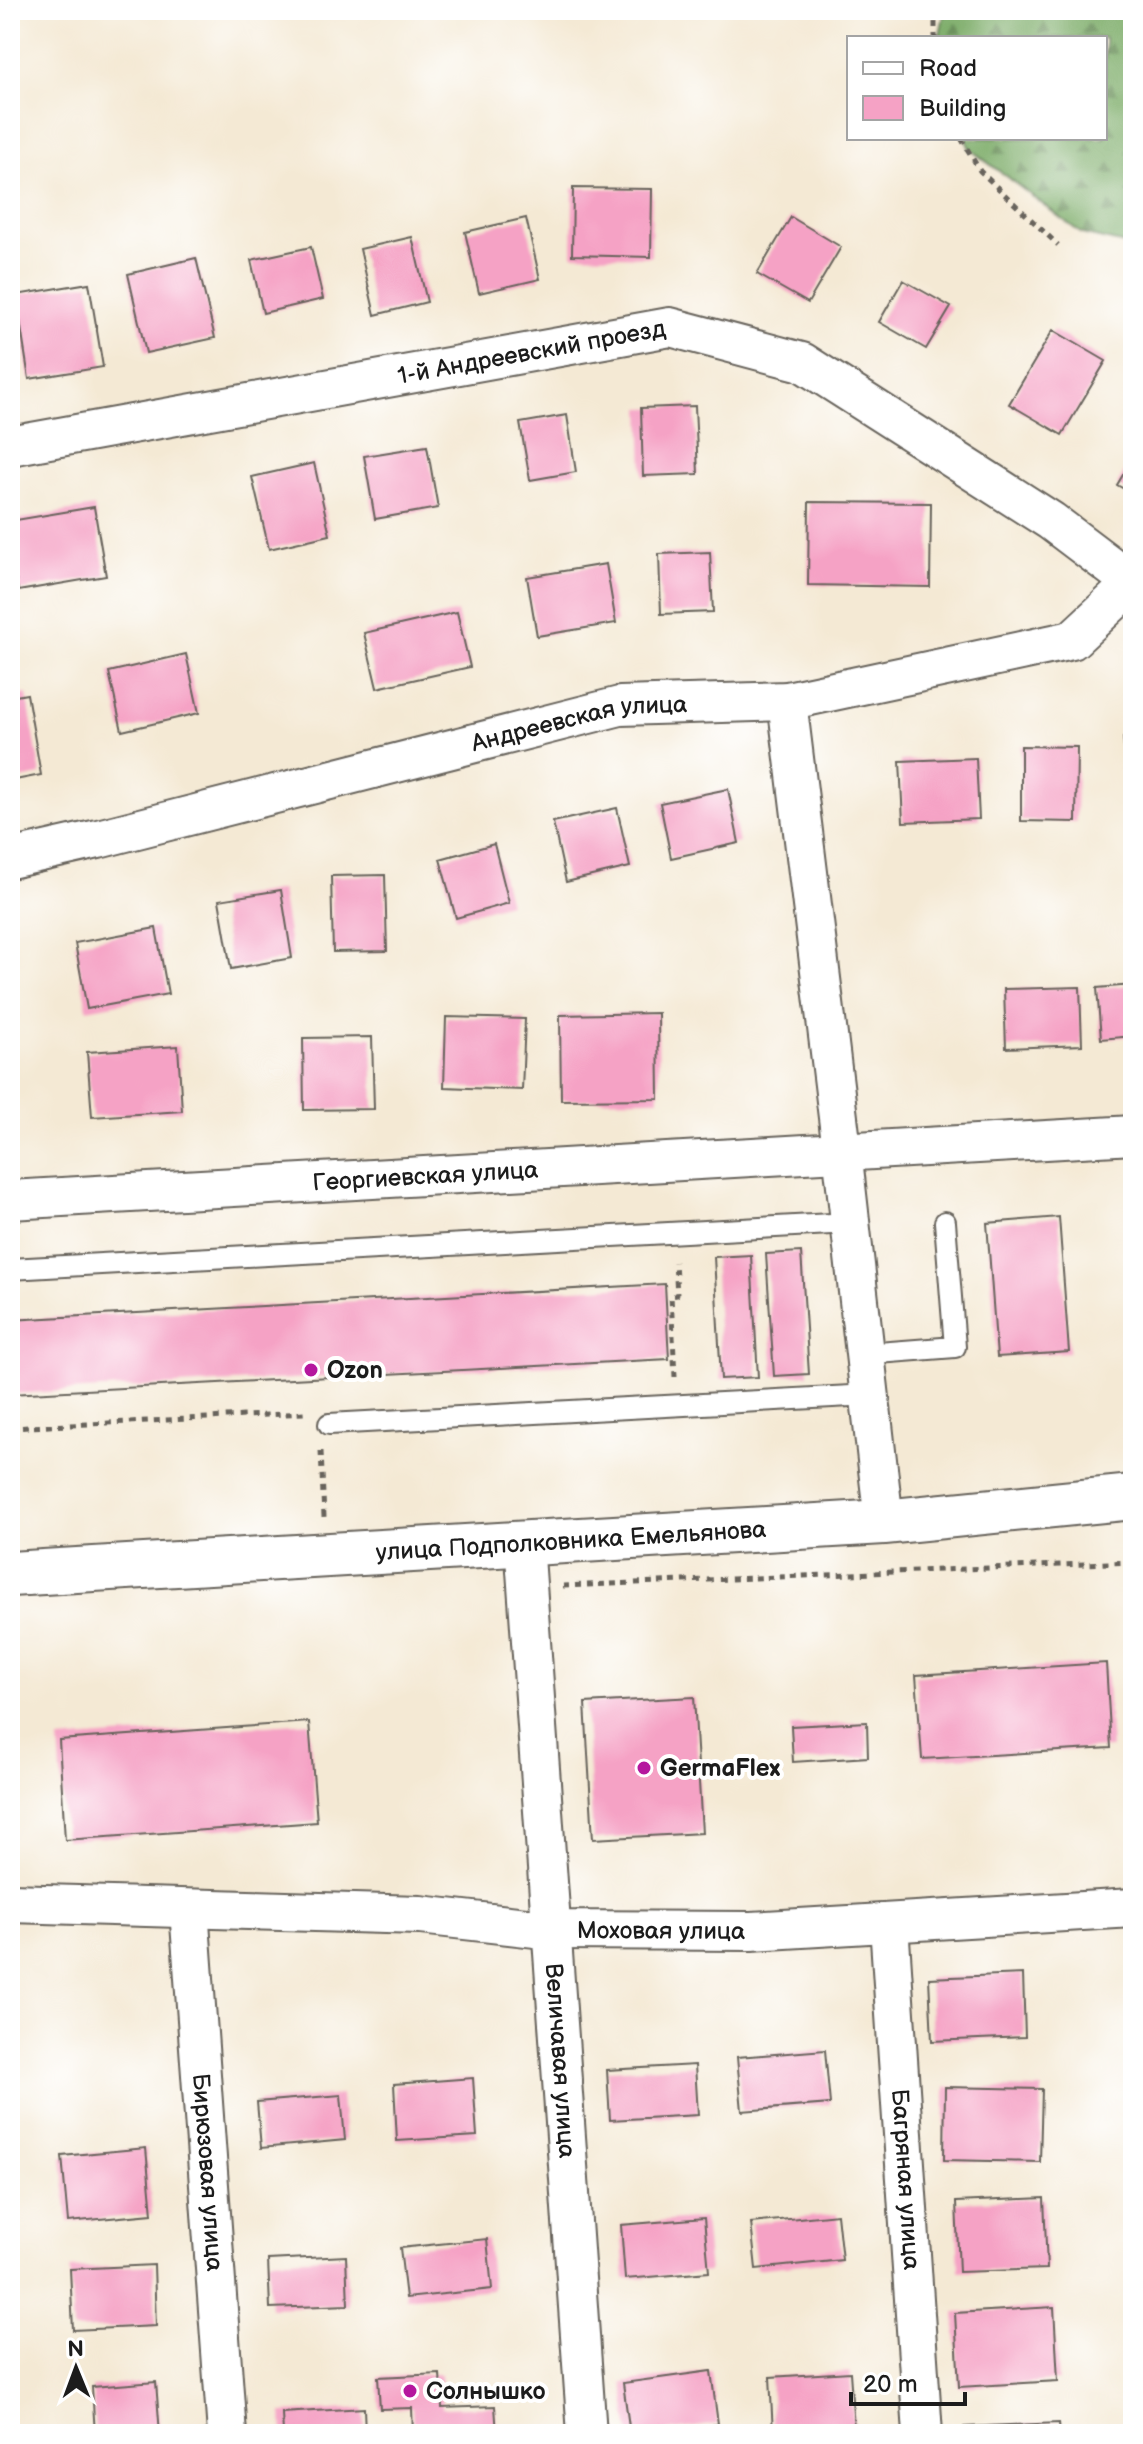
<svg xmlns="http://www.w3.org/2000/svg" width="1143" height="2444" font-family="'Balsamiq Sans',sans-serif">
  <defs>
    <pattern id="forest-firs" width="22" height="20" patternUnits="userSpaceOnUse" patternTransform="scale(2)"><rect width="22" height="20" fill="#7aab66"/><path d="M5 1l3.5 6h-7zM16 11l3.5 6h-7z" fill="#638a53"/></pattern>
  </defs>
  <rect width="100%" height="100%" fill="#fff"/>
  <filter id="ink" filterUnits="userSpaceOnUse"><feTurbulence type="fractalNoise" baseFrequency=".0125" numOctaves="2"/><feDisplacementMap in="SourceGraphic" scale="16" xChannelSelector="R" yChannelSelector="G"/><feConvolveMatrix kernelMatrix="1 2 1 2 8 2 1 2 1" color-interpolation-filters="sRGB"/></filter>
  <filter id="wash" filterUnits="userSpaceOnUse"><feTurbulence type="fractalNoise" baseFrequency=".006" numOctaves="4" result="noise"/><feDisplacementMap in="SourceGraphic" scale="32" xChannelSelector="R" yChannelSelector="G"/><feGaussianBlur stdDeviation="1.8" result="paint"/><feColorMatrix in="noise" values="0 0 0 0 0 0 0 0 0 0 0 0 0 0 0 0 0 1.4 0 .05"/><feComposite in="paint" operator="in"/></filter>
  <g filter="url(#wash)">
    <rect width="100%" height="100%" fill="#f4e9d4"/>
    <path fill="url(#forest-firs)" stroke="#4b6441" stroke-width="2" d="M945,10h188v236l-51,-12 -112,-85 -5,-11h140v-100h-166z"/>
    <g id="blocks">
      <path fill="#f5a2c5" d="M573,188l79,1 -1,68 -79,-2z
        M791,217l50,30 -33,56 -51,-29z
        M526,218l14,61 -61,14 -14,-61z
        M412,237l15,65 -52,13 -15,-66z
        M311,247l12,52 -60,14 -12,-53z
        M196,258l19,80 -69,15 -18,-79z
        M903,280l48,27 -25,42 -47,-27z
        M89,283l14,84 -74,12 -13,-84z
        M1053,330l53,31 -44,74 -53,-31z
        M695,406l3,68 -55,2 -2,-68z
        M567,415l9,57 -46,8 -10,-57z
        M427,446l11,62 -63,11 -11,-63z
        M1133,458v36l-16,-9z
        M314,463l16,72 -61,14 -17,-72z
        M809,502l122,1 -1,84 -122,-2z
        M94,507l12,69 -88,15 -8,-46v-24z
        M710,552l3,60 -52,2 -2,-60z
        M606,564l10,59 -79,13 -10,-59z
        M457,612l13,55 -93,21 -13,-55z
        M186,654l13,59 -77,18 -13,-59z
        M27,694l14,81 -31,6v-84z
        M1133,737v63l-4,1 -6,-63z
        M1021,746l56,1 -1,75 -55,-1z
        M976,758l3,61 -76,3 -3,-61z
        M728,789l11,54 -68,15 -11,-55z
        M617,808l13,59 -64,15 -13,-60z
        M494,844l15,59 -53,15 -16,-59z
        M385,875l2,76 -54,1 -2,-76z
        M281,890l11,68 -61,11 -12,-69z
        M156,928l12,66 -81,15 -12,-66z
        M1133,985v51l-32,3 -4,-51z
        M1080,987l2,58 -76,3 -2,-59z
        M10,988l9,28 -9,3z
        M658,1013l1,86 -98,1 -1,-85z
        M446,1017l79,2 -3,71 -78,-3z
        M372,1037l2,72 -70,1 -1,-72z
        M178,1046l4,65 -90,6 -5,-65z
        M1059,1217l10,135 -72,5 -10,-134z
        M801,1252l8,122 -35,2 -8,-122z
        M751,1255l7,122 -37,2 -7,-122z
        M665,1284l4,75 -659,35v-74z
        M1106,1663l5,85 -189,11 -6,-84z
        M694,1697l8,136 -109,6 -8,-136z
        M309,1722l8,100 -252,18 -6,-100z
        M867,1722l1,35 -75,5 -2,-36z
        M1023,1974l2,63 -93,4 -3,-63z
        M825,2050l5,54 -88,7 -5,-54z
        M695,2065l3,50 -88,5 -3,-50z
        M473,2078l4,58 -80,5 -3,-57z
        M945,2087l97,2 -2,73 -96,-2z
        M341,2095l4,45 -84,8 -4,-46z
        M146,2148l6,66 -84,8 -6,-66z
        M1044,2198l3,71 -88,3 -3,-70z
        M837,2214l5,46 -86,9 -5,-46z
        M704,2218l5,54 -84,7 -4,-54z
        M487,2239l5,50 -86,9 -6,-50z
        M346,2256l2,49 -78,3 -2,-48z
        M154,2265l2,61 -83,4 -3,-61z
        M1054,2307l4,74 -99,6 -4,-74z
        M711,2371l7,53 -69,10h-19l-7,-51z
        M850,2372l4,56 -81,5 -3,-56z
        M440,2374l2,34 53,-2 2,28h-84l-1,-26 -32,1 -2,-32z
        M156,2382l4,52h-65l-3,-47z
        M364,2408l1,26h-82l-1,-21z
        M1059,2423l1,11h-96v-7z"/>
    </g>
  </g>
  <g filter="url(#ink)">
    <use href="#blocks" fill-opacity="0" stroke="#68645c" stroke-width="2"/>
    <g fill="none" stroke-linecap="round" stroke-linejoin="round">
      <defs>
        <path id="service" d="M10,1269l840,-46
          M865,1354l90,-7 -10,-125
          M329,1424l541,-29"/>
        <g id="minor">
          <path id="s1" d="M10,446l660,-119 132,35 249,159 82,62"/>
          <path d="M787,701l55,449 42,372"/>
          <path id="s2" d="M10,859l88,-20 522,-133 167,-5 285,-61 61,-57"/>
          <path id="s3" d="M10,1200l1123,-65"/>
          <path id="s4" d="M524,1542l63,892"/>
          <path id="s5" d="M10,1903l410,12 133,15 198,1 382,-23"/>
          <path id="s6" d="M189,1909l38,525"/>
          <path id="s7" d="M889,1924l34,510"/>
        </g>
        <g id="primary">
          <path id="s8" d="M10,1574l874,-52 249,-25"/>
        </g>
      </defs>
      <use href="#service" stroke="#68645c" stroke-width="24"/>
      <use href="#minor" stroke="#68645c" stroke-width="42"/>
      <use href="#primary" stroke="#68645c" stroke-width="48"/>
      <path stroke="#68645c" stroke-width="5" stroke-dasharray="6 6" stroke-linecap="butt" d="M935,10v28
        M961,138l19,33 78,74
        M675,1377l-4,-81 6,-1 -2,-33
        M10,1428l295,-15
        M321,1451l3,66
        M563,1586l570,-24"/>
      <use href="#service" stroke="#fff" stroke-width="20"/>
      <use href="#minor" stroke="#fff" stroke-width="38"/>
      <use href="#primary" stroke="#fff" stroke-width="44"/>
    </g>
  </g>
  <g fill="#b5179e" stroke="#fff" stroke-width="3">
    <circle cx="311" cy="1370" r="8"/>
    <circle cx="644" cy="1768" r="8"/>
    <circle cx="410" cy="2391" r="8"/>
  </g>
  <g text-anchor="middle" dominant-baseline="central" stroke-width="8" stroke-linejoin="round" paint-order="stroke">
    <g font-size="24" fill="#1c1c1c" stroke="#fff">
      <text stroke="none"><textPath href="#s1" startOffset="530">1-й Андреевский проезд</textPath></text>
      <text stroke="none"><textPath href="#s2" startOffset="586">Андреевская улица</textPath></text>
      <text stroke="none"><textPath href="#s3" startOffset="416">Георгиевская улица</textPath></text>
      <text stroke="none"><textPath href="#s8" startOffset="562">улица Подполковника Емельянова</textPath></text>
      <text stroke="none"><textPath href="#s5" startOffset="652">Моховая улица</textPath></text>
      <text stroke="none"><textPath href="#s4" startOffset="520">Величавая улица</textPath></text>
      <text stroke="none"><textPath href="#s6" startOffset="264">Бирюзовая улица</textPath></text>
      <text stroke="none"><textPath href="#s7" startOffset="256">Багряная улица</textPath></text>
    </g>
    <g font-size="24" font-weight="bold" fill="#1c1c1c" stroke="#fff" text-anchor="start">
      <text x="327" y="1370">Ozon</text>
      <text x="660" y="1768">GermaFlex</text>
      <text x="426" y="2391">Солнышко</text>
    </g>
  </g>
  <rect width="1143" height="2444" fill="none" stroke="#fff" stroke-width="40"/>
  <rect x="847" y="36" width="260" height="104" fill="#ffffff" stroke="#a4a4a4" stroke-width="2"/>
  <rect x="863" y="62" width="40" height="12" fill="#ffffff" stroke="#a4a4a4" stroke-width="2"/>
  <text x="919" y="76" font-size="24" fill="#1c1c1c">Road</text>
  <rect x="863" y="96" width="40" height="24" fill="#f5a2c5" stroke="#a4a4a4" stroke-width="2"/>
  <text x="919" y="116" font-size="24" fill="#1c1c1c">Building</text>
  <g transform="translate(76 2368) rotate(359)" stroke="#ffffff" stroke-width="6" paint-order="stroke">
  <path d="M0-6L14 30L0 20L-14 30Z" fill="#1c1c1c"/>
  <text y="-12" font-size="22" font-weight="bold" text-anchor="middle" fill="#1c1c1c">N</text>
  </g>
  <path d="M851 2392v12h114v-12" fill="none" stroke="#1c1c1c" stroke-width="4"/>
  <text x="863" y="2392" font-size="24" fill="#1c1c1c" stroke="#ffffff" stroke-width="6" paint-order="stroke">20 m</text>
</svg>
